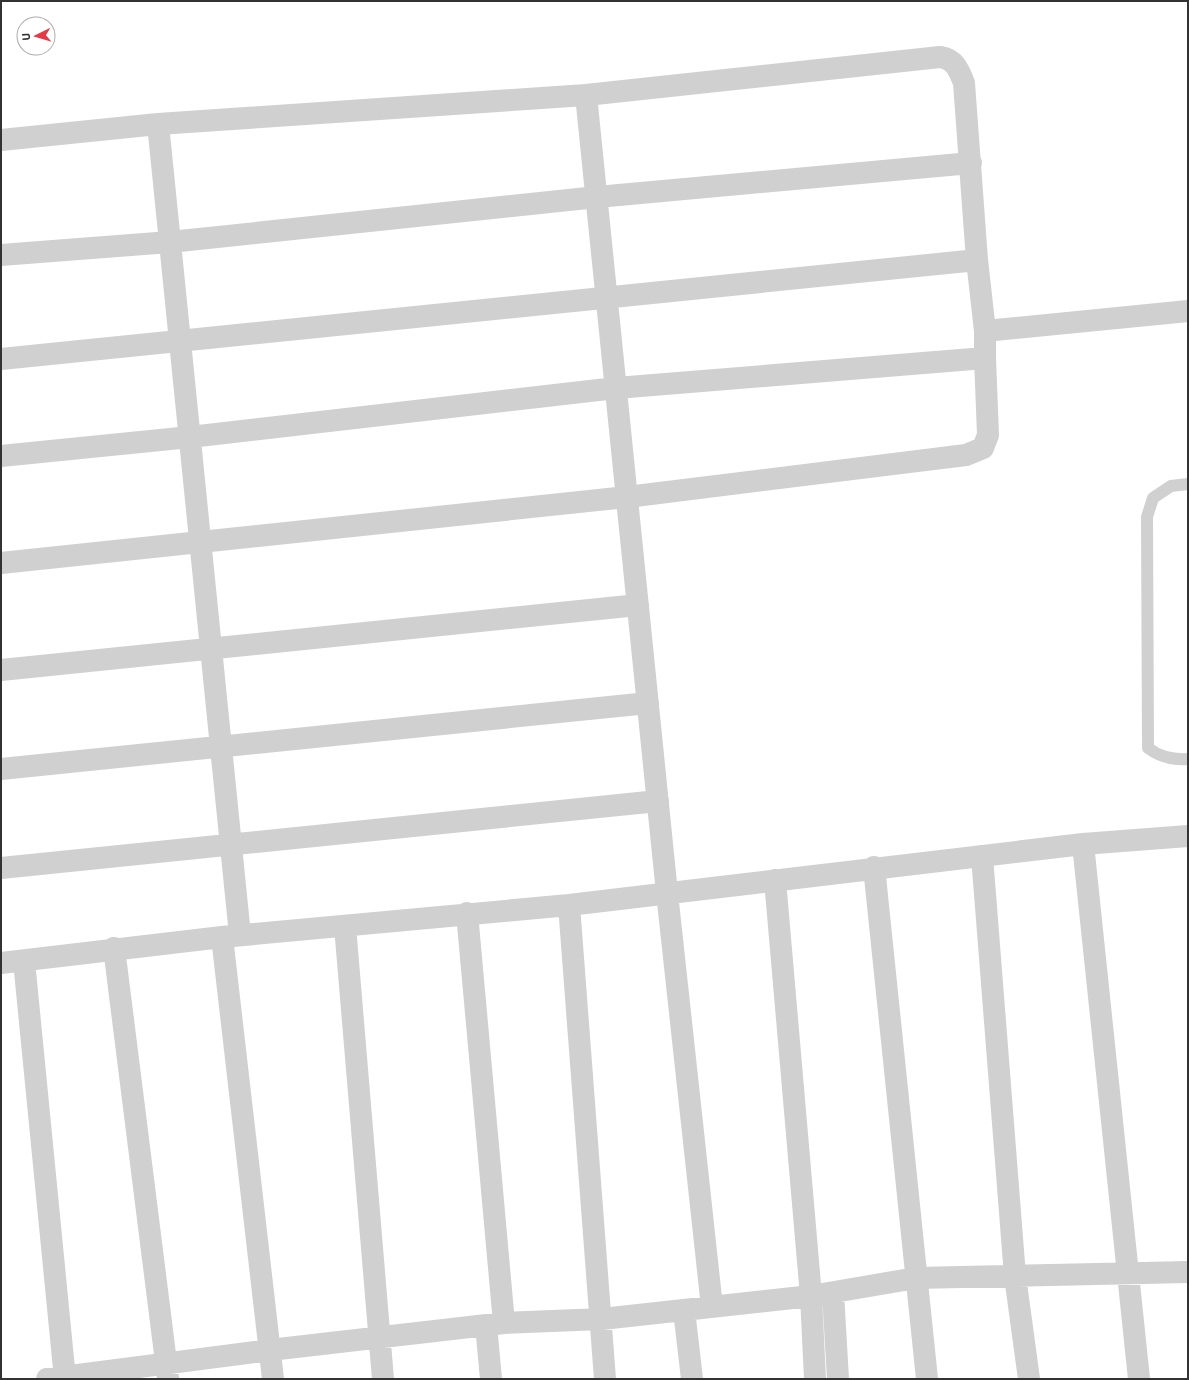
<svg xmlns="http://www.w3.org/2000/svg" width="1189" height="1380" font-family="'IBM Plex Sans',sans-serif">
  <rect width="100%" height="100%" fill="#fff"/>
  <g fill="none" stroke-linecap="round" stroke-linejoin="round">
    <path stroke="#d0d0d0" stroke-width="12" d="M1188,484l-17,2 -18,12 -6,19 1,231c12,9 25,12 40,11"/>
    <path stroke="#d0d0d0" stroke-width="22" d="M586,95l81,798 45,414
      M158,124l82,811
      M1,140l157,-16 428,-29 354,-38c15,2 19,13 24,26l13,177 8,71v27l3,77 -5,13 -17,7 -339,42 -626,66
      M1,255l169,-13 427,-45 374,-34
      M985,331l203,-20
      M1,359l976,-99
      M1,456l189,-19 426,-49 369,-30
      M1,670l637,-65
      M1,769l647,-66
      M1083,844l56,535
      M982,856l33,420 14,103
      M874,867l53,512
      M1,868l657,-67
      M775,880l36,416 4,83
      M569,905l36,474
      M467,913l37,410
      M345,926l38,453
      M222,937l51,442
      M114,948l54,430
      M24,961l41,418
      M1,963l221,-26 347,-32 514,-61 105,-8
      M833,1293l5,86
      M684,1310l8,69
      M486,1325l5,54
      M47,1379l223,-29 234,-27 98,-4 209,-23 105,-18 272,-6"/>
  </g>
  <rect width="1189" height="1380" fill="none" stroke="#333333" stroke-width="4"/>
  <g transform="translate(36 36) rotate(265)"><circle r="19" fill="#ffffff" stroke="#adadad"/>
  <path d="M0-3L7 15L0 10L-7 15Z" fill="#e63946"/>
  <text y="-6" font-size="11" font-weight="bold" text-anchor="middle" fill="#333333">U</text>
  </g>
</svg>
